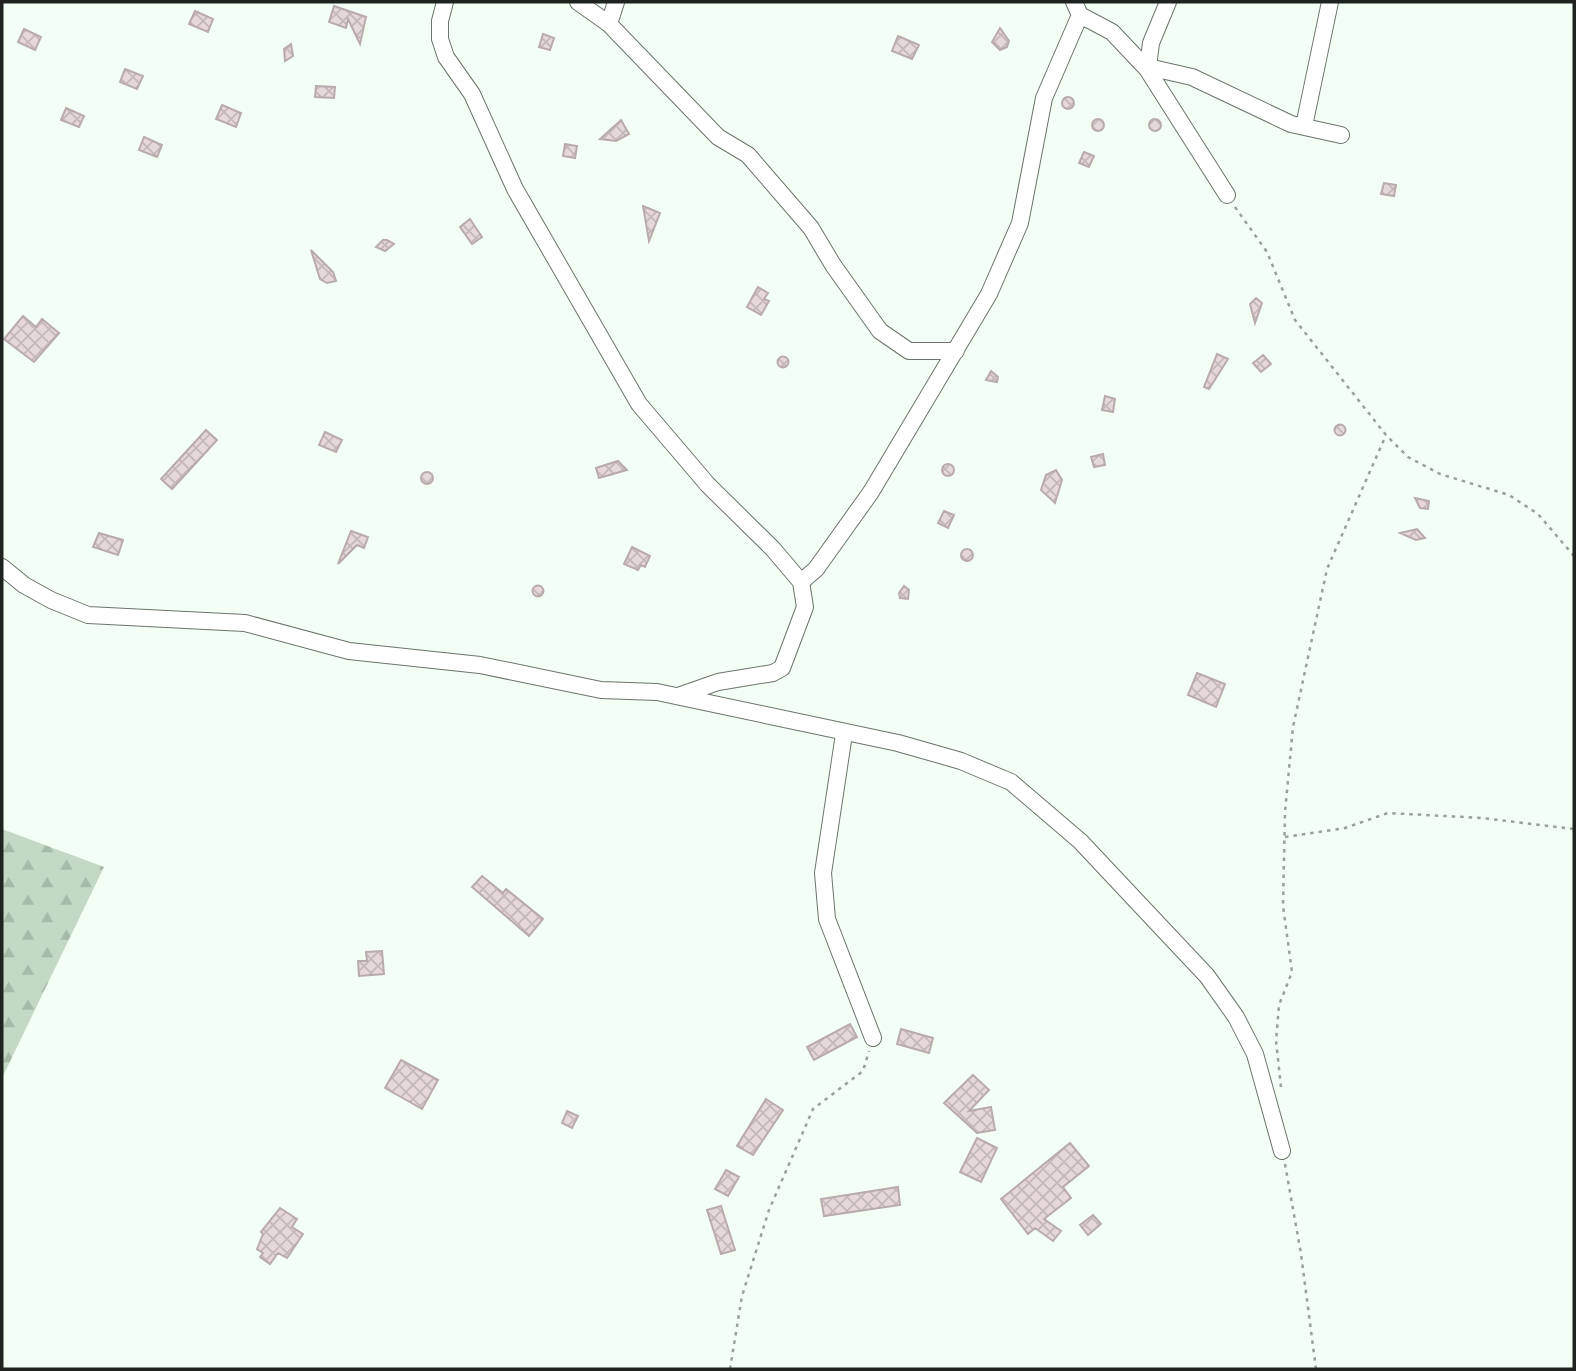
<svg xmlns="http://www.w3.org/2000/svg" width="1576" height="1371" font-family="'Playfair Display',serif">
  <defs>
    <pattern id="forest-firs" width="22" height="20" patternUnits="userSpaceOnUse" patternTransform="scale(1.75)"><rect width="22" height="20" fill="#c3d9c4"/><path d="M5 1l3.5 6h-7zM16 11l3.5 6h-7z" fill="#a7baa8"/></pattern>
    <pattern id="building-cross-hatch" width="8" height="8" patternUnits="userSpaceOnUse" patternTransform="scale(1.75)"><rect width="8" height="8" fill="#e6d7d9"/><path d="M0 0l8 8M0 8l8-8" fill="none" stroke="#c5b8ba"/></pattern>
  </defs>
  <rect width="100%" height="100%" fill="#f3fef4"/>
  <path fill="url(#forest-firs)" d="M2,829l102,38 -102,211z"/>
  <path fill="url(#building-cross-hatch)" stroke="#b9abad" stroke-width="2" d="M334,6l32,11 -6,27 -12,-25 -2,9 -17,-6z
    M195,11l18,8 -5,13 -19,-8z
    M1000,28l9,13 -2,6 -7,3 -8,-8z
    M24,29l17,8 -6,13 -17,-8z
    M543,34l11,4 -4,12 -11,-3z
    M898,36l21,9 -7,14 -20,-8z
    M291,44l2,12 -8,5 -1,-12z
    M125,69l18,7 -6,13 -17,-7z
    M316,86l19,1 -1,11 -19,-1z
    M1062 103a6 6 0 1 1 12 0a6 6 0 1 1-12 0Z
    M222,105l19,8 -5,14 -20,-8z
    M66,108l18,8 -5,11 -18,-7z
    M1149 125a6 6 0 1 1 12 0a6 6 0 1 1-12 0Z
    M1092 125a6 6 0 1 1 12 0a6 6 0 1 1-12 0Z
    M621,120l8,14 -13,7 -16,-2z
    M144,137l18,8 -5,12 -18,-7z
    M565,144l12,2 -2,12 -12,-2z
    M1084,152l10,4 -5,11 -10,-4z
    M1384,183l12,2 -2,11 -13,-2z
    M643,206l17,7 -11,28z
    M470,219l12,18 -10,7 -12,-17z
    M383,240h4l7,4 -9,7 -9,-4z
    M311,250l22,22 3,9 -9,2 -7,-4z
    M758,287l10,6 -4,6 5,2 -8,14 -14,-8z
    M1256,298l6,5 -7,20 -5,-19z
    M23,316l13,11 6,-8 17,14 -25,29 -30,-23z
    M1217,354l11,5 -19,30 -5,-2z
    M1263,355l8,9 -10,8 -8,-9z
    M777.5 362a5.5 5.5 0 1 1 11 0a5.5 5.5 0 1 1-11 0Z
    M991,371l7,6 -1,5 -11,-2z
    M1105,396l10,3 -2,13 -11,-2z
    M1334.5 430a5.5 5.5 0 1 1 11 0a5.5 5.5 0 1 1-11 0Z
    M206,430l11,10 -45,49 -11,-10z
    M325,432l17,8 -6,12 -17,-7z
    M1103,454l2,11 -11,2 -3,-10z
    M618,461l9,9 -28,8 -3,-10z
    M942 470a6 6 0 1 1 12 0a6 6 0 1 1-12 0Z
    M1056,470l6,10 -7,23 -14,-13 5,-15z
    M421 478a6 6 0 1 1 12 0a6 6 0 1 1-12 0Z
    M1415,498l14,3 -1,8 -8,-1z
    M944,511l10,4 -6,13 -10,-5z
    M1417,529l8,9 -9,2 -16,-7z
    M351,531l17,6 -4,11 -7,-3 -19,19z
    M99,533l24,7 -5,15 -25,-8z
    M632,547l18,9 -5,11 -4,-2 -3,5 -14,-6z
    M961 555a6 6 0 1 1 12 0a6 6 0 1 1-12 0Z
    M532.5 591a5.5 5.5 0 1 1 11 0a5.5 5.5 0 1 1-11 0Z
    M904,586l5,4 -1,9 -8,-1 -1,-5z
    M1197,673l28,11 -9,23 -28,-12z
    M482,876l21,17 3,-4 37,30 -14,17 -57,-49z
    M382,951l2,23 -25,2 -1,-15h9l-1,-9z
    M850,1024l7,13 -43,23 -7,-13z
    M901,1029l32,9 -4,15 -32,-9z
    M401,1060l37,20 -16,29 -37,-21z
    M973,1075l16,15 -20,21 22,-4 4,23 -18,3 -33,-30z
    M766,1099l17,11 -30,45 -16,-9z
    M567,1111l11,5 -6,12 -10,-5z
    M977,1138l20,10 -16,34 -21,-10z
    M1070,1143l19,23 -26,21 8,11 -27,21 17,12 -8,10 -18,-13 -7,6 -27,-35z
    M726,1170l13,7 -11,19 -13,-7z
    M898,1187l2,18 -76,11 -3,-17z
    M721,1206l14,44 -14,4 -14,-44z
    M280,1208l17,11 -5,8 11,7 -16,24 -9,-5 -8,11 -10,-7 3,-4 -6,-4 6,-15 -2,-2z
    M1093,1215l8,9 -13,11 -8,-10z"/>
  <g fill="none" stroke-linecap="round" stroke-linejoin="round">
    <defs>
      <path id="minor" d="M445,2l-5,19v18l6,18 26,37 43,95 124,215 69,81 65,64 28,33
        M578,2l31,22 109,113 30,18 63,73 22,37 47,66 29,20h47
        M1074,2l6,13 32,17 35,37 80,126
        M1168,2l-17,41 -3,24 44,10 99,47 50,11
        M609,24l7,-22
        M1304,126l26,-124
        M2,567l22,18 27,15 37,15 157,8 104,28 131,14 121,25 56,2 241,51 63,18 50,21 69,59 127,135 29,41 19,37 27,97
        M678,696l40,-14 55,-9 9,-5 23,-61 -4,-25 15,-13 55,-77 118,-198 31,-71 24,-125 36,-83
        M844,734l-21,139 4,46 46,119"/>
    </defs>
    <use href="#minor" stroke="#6b746b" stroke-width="18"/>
    <path stroke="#98a099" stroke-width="2.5" stroke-dasharray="3.5 5" stroke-linecap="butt" d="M1235,207l32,45 28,68 91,115 22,22 32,17 69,21 29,19 36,42
      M1285,837l60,-9 43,-15 94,5 92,11
      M1281,1087l-5,-46 3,-36 13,-33 -9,-66 2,-94 8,-85 34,-158 59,-134
      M1285,1164l16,90 15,115
      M730,1369l12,-73 27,-86 44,-101 50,-38 6,-20"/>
    <use href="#minor" stroke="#fff" stroke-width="16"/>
  </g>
  <rect width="1576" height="1371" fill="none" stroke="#1f2320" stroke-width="7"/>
</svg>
